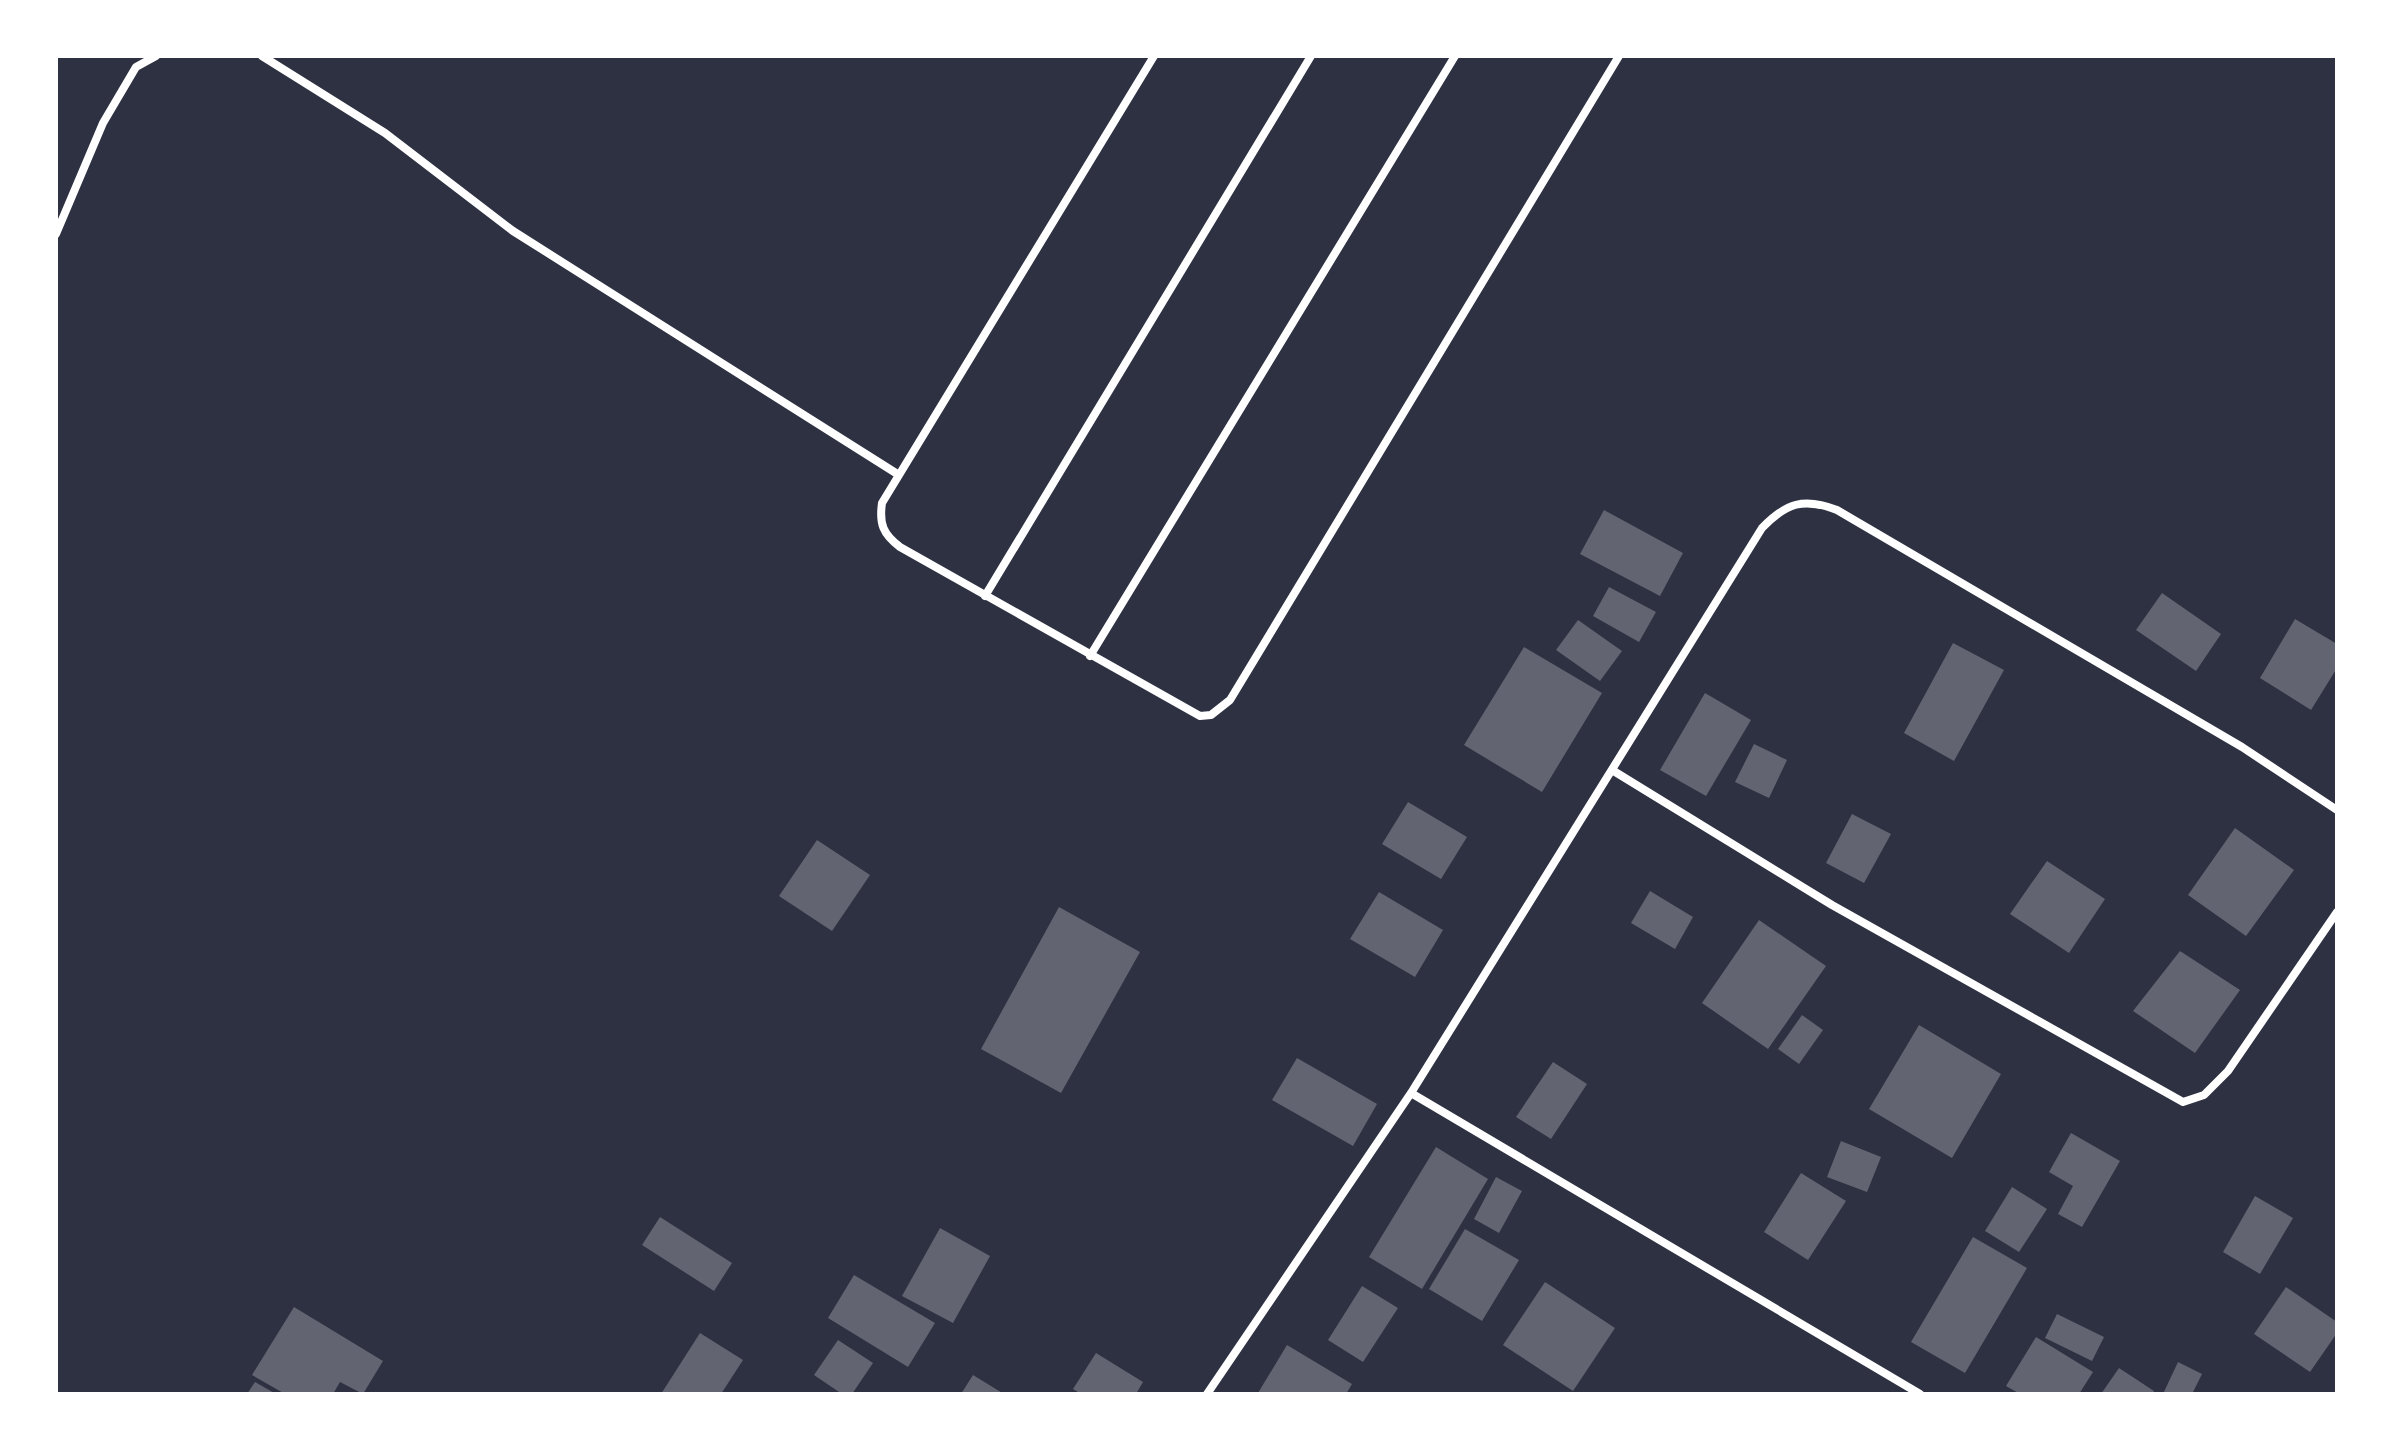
<svg xmlns="http://www.w3.org/2000/svg" width="2393" height="1450" font-family="Montserrat,sans-serif">
  <rect width="100%" height="100%" fill="#2d3142"/>
  <path fill="#626471" d="M1604,510l79,43 -23,43 -80,-42z
    M1609,587l47,25 -17,30 -46,-26z
    M2162,593l59,41 -25,37 -60,-41z
    M2295,619l42,25v24l-26,42 -51,-32z
    M1578,620l44,31 -22,30 -44,-31z
    M1953,643l51,27 -50,91 -50,-28z
    M1524,647l78,46 -60,99 -78,-47z
    M1705,693l46,27 -45,76 -46,-26z
    M1754,744l33,16 -18,38 -34,-16z
    M1408,802l59,35 -26,42 -59,-35z
    M1852,814l39,20 -27,49 -38,-20z
    M2235,828l59,42 -48,66 -58,-41z
    M817,840l53,35 -38,56 -53,-35z
    M2047,861l58,38 -36,54 -59,-39z
    M1650,891l43,26 -18,32 -44,-26z
    M1379,892l64,38 -28,47 -65,-38z
    M1059,907l81,45 -79,141 -80,-44z
    M1759,920l67,46 -58,83 -66,-46z
    M2180,951l60,39 -45,63 -62,-42z
    M1802,1015l21,15 -24,34 -21,-15z
    M1919,1025l82,49 -49,84 -83,-49z
    M1297,1058l80,46 -24,42 -81,-46z
    M1553,1062l34,22 -36,55 -35,-22z
    M2071,1133l49,28 -38,66 -24,-13 15,-28 -24,-14z
    M1841,1141l40,16 -14,35 -40,-15z
    M1436,1147l52,32 -66,110 -53,-32z
    M1801,1173l45,28 -38,59 -44,-28z
    M1496,1177l26,14 -23,42 -25,-14z
    M2012,1187l35,22 -28,43 -34,-21z
    M2255,1196l38,22 -33,56 -37,-22z
    M660,1217l72,46 -18,28 -72,-46z
    M940,1228l50,28 -37,67 -51,-27z
    M1465,1229l54,31 -37,61 -53,-32z
    M1973,1237l54,31 -62,105 -54,-31z
    M854,1275l81,48 -27,44 -80,-49z
    M1545,1282l70,46 -42,63 -70,-46z
    M1362,1286l36,22 -35,54 -35,-22z
    M2286,1287l51,35v11l-27,39 -56,-38z
    M294,1307l89,54 -20,33 -23,-12 -7,12h-48l-33,-19z
    M2057,1314l47,23 -12,24 -47,-23z
    M700,1333l43,27 -22,34h-60z
    M2036,1337l57,35 -14,22h-59l-14,-8z
    M838,1340l35,23 -21,31h-10l-28,-19z
    M1287,1345l65,39 -6,10 -88,-1z
    M1096,1353l47,29 -7,12h-55l-8,-5z
    M2178,1362l24,12 -10,20h-29z
    M2119,1368l35,23 -2,3h-51z
    M973,1375l31,19h-43z
    M255,1382l21,12h-29z"/>
  <g fill="none" stroke-linecap="round" stroke-linejoin="round">
    <path stroke="#fff" stroke-width="8" d="M262,56l123,77 128,98 386,244
      M1154,56l-272,447c-3,21 1,31 18,44l300,169 11,-1 19,-15 389,-644
      M56,234l47,-111 33,-56 20,-11
      M985,596l326,-540
      M1090,656l365,-600
      M1612,770l220,135 351,197 21,-7 24,-24 109,-159
      M1411,1093l509,301
      M1207,1394l204,-301 351,-565c24,-25 42,-31 75,-18l405,237 95,63"/>
  </g>
  <rect width="2393" height="1450" fill="none" stroke="#ffffff" stroke-width="116"/>
</svg>
